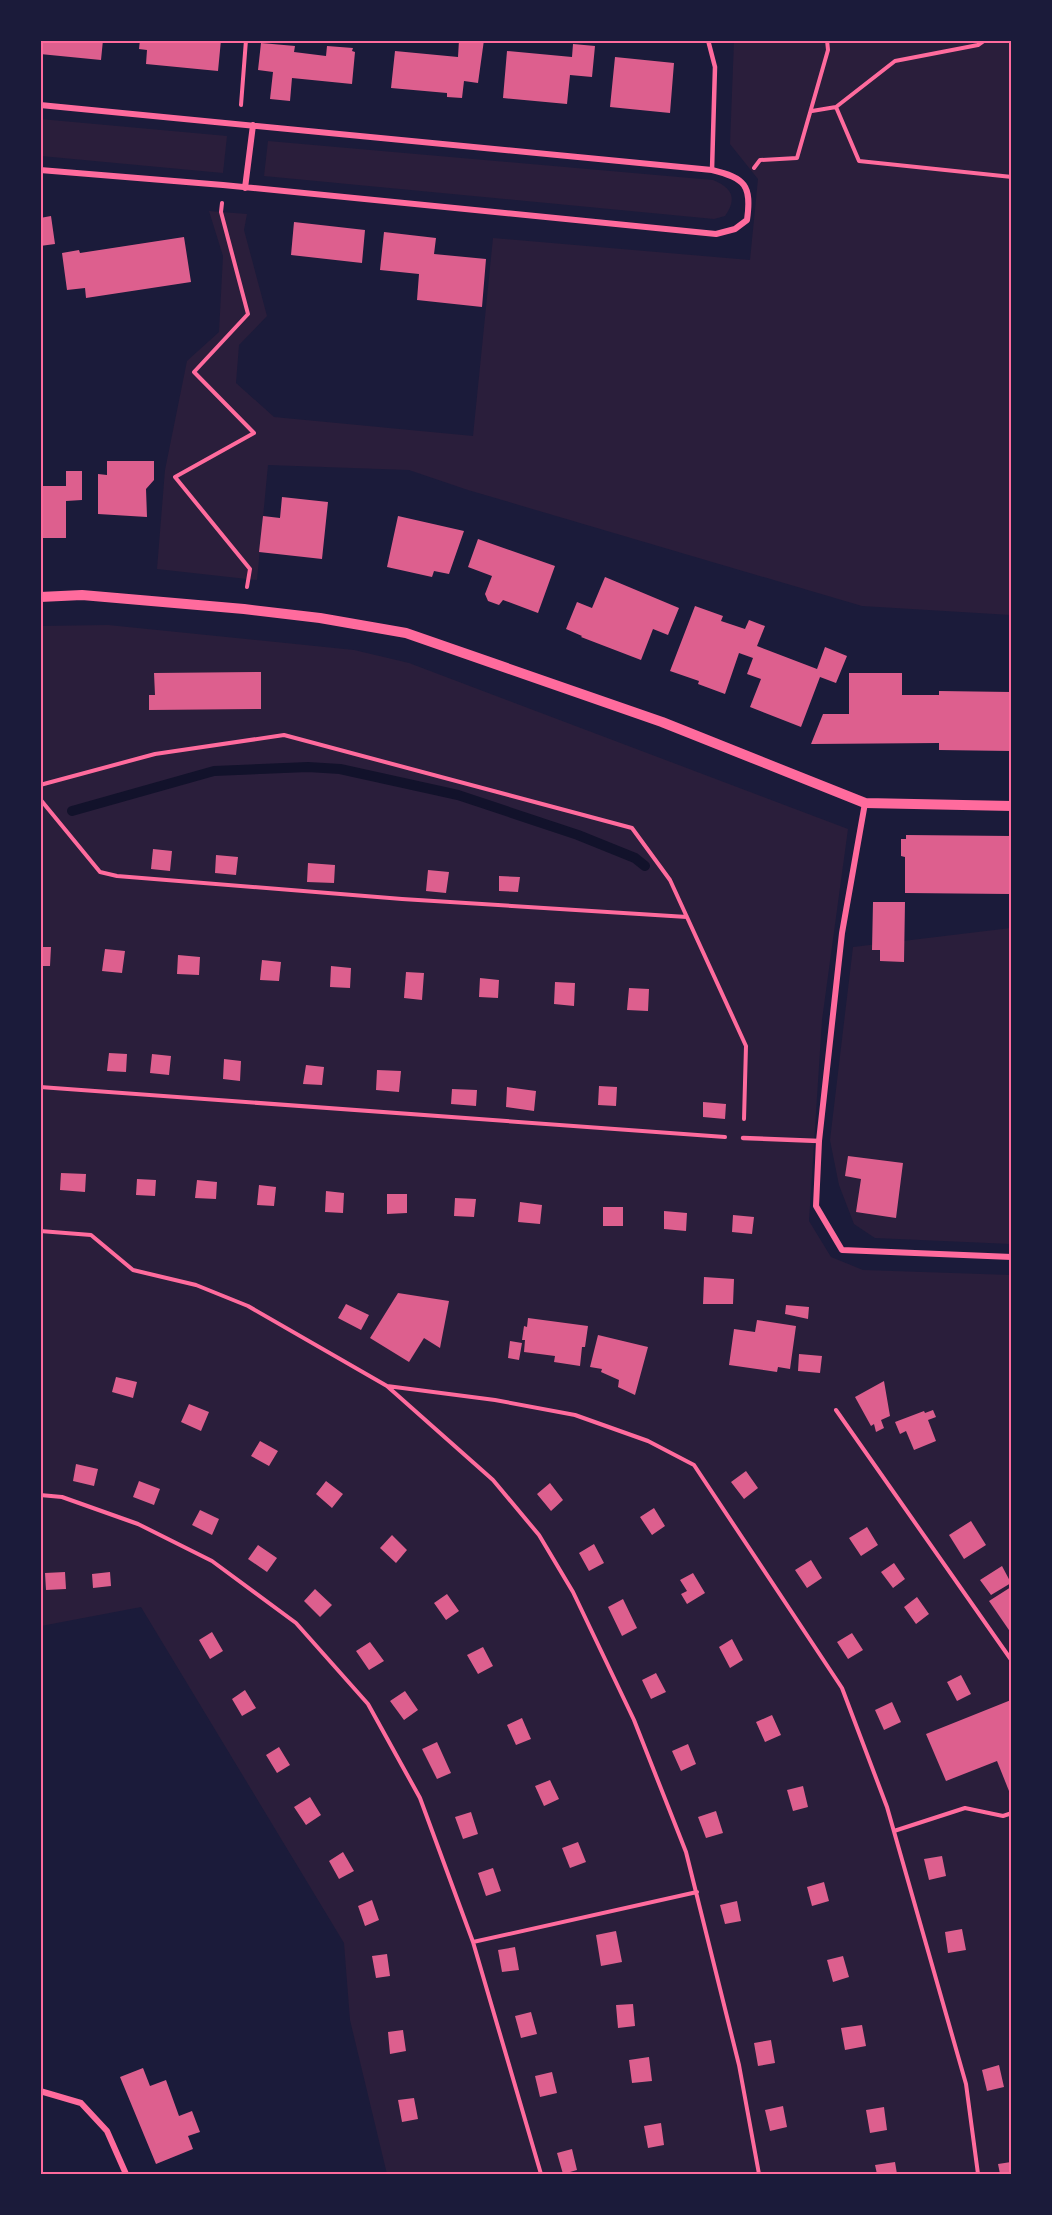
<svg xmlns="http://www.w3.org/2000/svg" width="1052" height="2215" font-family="'Fira Sans Condensed',sans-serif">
  <rect width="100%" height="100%" fill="#1b1b3a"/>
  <path fill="#2a1e3b" d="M734,41h277v574l-149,-9 -394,-116 -59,-20 -141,-5 -11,115 -100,-11 8,-99 22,-109 32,-29 4,-76 -14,-45 38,3 -3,16 23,86 -28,29 -3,38 38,34 199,19 20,-198 257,22 8,-81 -28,-35z
    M40,119l187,17 -4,37 -182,-17z
    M268,141l445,39c20,8 24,19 12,36l-11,3 -450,-43z
    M108,625l246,25 55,13 439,166 -26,191 -13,201 22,36 32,13 148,5v899h-624l-37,-154 -6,-77 -203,-336 -100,19 -1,-1000z
    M1011,928v316l-136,-6 -21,-14 -15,-39 -9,-45 23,-193z"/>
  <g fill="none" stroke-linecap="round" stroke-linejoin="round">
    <path stroke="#12122b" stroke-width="10" d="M72,811l142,-40 94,-4 32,2 118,26 120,40 57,23 10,8"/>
  </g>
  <path fill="#dd5f8e" d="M40,40h63l-2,20 -61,-6z
    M140,40h81l-3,31 -72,-7 1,-14 -8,-1z
    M459,40h25l-6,43 -14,-2 -2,17 -15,-1v-4l-56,-5 4,-37 63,6z
    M261,43l34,3 -1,6 32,4 1,-10 26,2 -1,3 3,1 -3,32 -60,-6 -2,23 -20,-2 3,-27 -15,-2z
    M573,44l22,2 -3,31 -22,-2 -3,29 -64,-6 4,-47 65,6z
    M615,57l59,6 -4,50 -60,-6z
    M51,216l4,28 -15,2v-28z
    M294,222l71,8 -3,33 -71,-8z
    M384,232l52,6 -2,16 52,5 -4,48 -65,-7 2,-26 -39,-4z
    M184,237l7,45 -105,16 -1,-10 -18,2 -5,-37 17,-3 1,3z
    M107,461h47v19l-8,9 1,28 -49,-3v-40l9,1z
    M66,471h16v29l-16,1v37h-26v-52h26z
    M282,497l46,5 -6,57 -63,-7 4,-36 17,2z
    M398,516l66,15 -15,43 -15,-3 -2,6 -45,-10z
    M478,539l77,27 -17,47 -35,-13 -4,5 -11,-4 -3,-7 7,-18 -24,-9z
    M605,577l74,31 -11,27 -15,-6 -12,31 -60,-23 1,-1 -16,-7 11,-27 15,6z
    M695,606l28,10 -2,5 24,8 4,-9 16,6 -8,20 60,23 8,-22 22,9 -11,27 -16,-6 -19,50 -51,-20 11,-28 -14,-5 6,-16 -14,-5 -14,41 -27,-10 1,-3 -29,-10z
    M261,672v37l-112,1v-15h6l-1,-22z
    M849,673h53v22h37v-4l72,1v59l-72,-1v-7l-128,1 12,-30h26z
    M906,835l105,1v35h-2v23l-104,-1v-36l-4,-1v-17h5z
    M153,849l19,2 -2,20 -19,-2z
    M216,855l22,2 -2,18 -21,-2z
    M308,863l27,2 -1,18 -27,-1z
    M428,870l21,2 -3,21 -20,-2z
    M499,876l21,1 -2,15 -19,-1z
    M873,902h32l-1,60 -24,-1v-11h-8z
    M40,947h11l-1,19h-10z
    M105,949l20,2 -3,22 -20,-2z
    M178,955l22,2 -1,18 -22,-1z
    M262,960l19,2 -2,19 -19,-1z
    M331,966l20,2 -1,20 -20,-1z
    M406,972l18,1 -2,27 -18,-2z
    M480,978l19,2 -1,18 -19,-1z
    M555,982l20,1 -1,23 -20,-2z
    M629,988l20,1 -1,22 -21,-1z
    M109,1053l18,1 -1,18 -19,-1z
    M152,1054l19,2 -2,19 -19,-2z
    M224,1059l17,2 -1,20 -17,-2z
    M306,1065l18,2 -2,18 -19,-1z
    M377,1070l24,1 -2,21 -23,-2z
    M599,1086l18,1 -1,19 -18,-1z
    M507,1087l29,4 -2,20 -28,-4z
    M452,1089l25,1 -1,16 -25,-2z
    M703,1102l23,2 -1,15 -22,-2z
    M848,1156l55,7 -7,55 -40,-6 5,-33 -16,-3z
    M61,1173l25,1 -1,18 -25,-2z
    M137,1179l19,1 -1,16 -19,-1z
    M197,1180l20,2 -1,17 -21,-1z
    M259,1185l17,2 -2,19 -17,-1z
    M326,1191l18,2 -1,20 -18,-1z
    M387,1194h20v19l-20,1z
    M455,1198l21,1 -2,18 -20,-1z
    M520,1202l22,3 -2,19 -22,-2z
    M603,1207h20v19h-20z
    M664,1211l23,2 -1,18 -22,-2z
    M733,1215l21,2 -2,17 -20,-2z
    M704,1277l30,2 -1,25h-30z
    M398,1293l51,8 -9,47 -16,-10 -15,24 -39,-24z
    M346,1304l23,11 -8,15 -23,-12z
    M786,1305l23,2 -1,12 -23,-5z
    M528,1318l60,8 -3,21h-3l-2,19 -26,-4 1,-6 -31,-4 1,-12h-3l2,-14 3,1z
    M757,1320l39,6 -6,43 -12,-2 -1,5 -48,-7 5,-36 21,3z
    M598,1335l50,12 -13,48 -17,-8 1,-7 -18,-8 1,-3 -12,-2z
    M510,1341l12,2 -3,17 -11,-2z
    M799,1354l23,2 -2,17 -22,-2z
    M116,1377l21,5 -4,16 -21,-6z
    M884,1381l6,35 -9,4 3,8 -8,4 -2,-8 -3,2 -16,-29z
    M189,1404l20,8 -8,19 -20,-9z
    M933,1410l3,7 -8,3 8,21 -22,9 -8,-19 -6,3 -5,-12 29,-11 1,2z
    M260,1441l18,10 -9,15 -18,-10z
    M76,1464l22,5 -4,17 -21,-5z
    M746,1471l12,17 -14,11 -13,-17z
    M139,1481l21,8 -6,16 -21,-8z
    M326,1481l17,13 -11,14 -16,-14z
    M550,1483l13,17 -12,11 -14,-17z
    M654,1508l11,18 -13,9 -12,-18z
    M200,1510l19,9 -7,16 -20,-10z
    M971,1521l15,24 -22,14 -15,-24z
    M867,1527l11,18 -17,11 -12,-18z
    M392,1535l15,15 -11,13 -16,-15z
    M594,1544l10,19 -15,8 -10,-18z
    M258,1545l19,13 -10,14 -19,-13z
    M811,1560l11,18 -15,10 -12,-18z
    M894,1563l11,16 -12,9 -12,-16z
    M1002,1566l9,17 -20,12 -11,-15z
    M65,1572l1,17 -20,1 -1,-17z
    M110,1572l1,14 -18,2 -1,-14z
    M693,1573l12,20 -18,11 -6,-10 6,-3 -7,-11z
    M1011,1587v46l-22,-32z
    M315,1589l17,16 -12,12 -16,-16z
    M447,1594l12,17 -13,9 -12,-17z
    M917,1597l12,17 -13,10 -12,-17z
    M623,1599l14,29 -15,8 -14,-29z
    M212,1632l11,19 -13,8 -11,-19z
    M852,1633l11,17 -15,9 -11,-17z
    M732,1639l11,21 -13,8 -11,-21z
    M370,1642l14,19 -15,9 -13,-19z
    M483,1647l10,19 -15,8 -11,-19z
    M656,1673l10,19 -15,7 -9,-19z
    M961,1675l10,19 -14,7 -10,-19z
    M245,1690l11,18 -14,8 -10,-17z
    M405,1691l13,19 -14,10 -14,-19z
    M1011,1700v96l-14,-35 -51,20 -20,-47z
    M892,1702l9,20 -17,8 -9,-20z
    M772,1715l9,20 -16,7 -9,-20z
    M522,1718l9,21 -15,6 -9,-20z
    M437,1742l14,31 -14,6 -15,-30z
    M688,1744l8,20 -15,7 -9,-20z
    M279,1747l11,18 -13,8 -11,-18z
    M550,1780l9,19 -15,7 -9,-20z
    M803,1786l5,21 -15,4 -6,-21z
    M310,1797l11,18 -15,10 -12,-18z
    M716,1811l7,22 -17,5 -8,-21z
    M471,1812l7,22 -15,5 -8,-22z
    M578,1842l8,20 -16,6 -8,-20z
    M343,1852l11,19 -15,8 -10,-18z
    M942,1856l4,20 -17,4 -5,-21z
    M493,1868l8,23 -15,5 -8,-23z
    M824,1882l5,19 -17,5 -5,-19z
    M372,1900l7,20 -14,6 -7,-20z
    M737,1901l4,20 -16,3 -5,-19z
    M962,1929l4,21 -18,3 -3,-21z
    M616,1931l6,31 -21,4 -5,-31z
    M515,1947l4,23 -17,2 -4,-22z
    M387,1954l3,22 -14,2 -4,-22z
    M843,1956l6,21 -16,5 -6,-22z
    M633,2004l2,22 -17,2 -2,-23z
    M531,2012l6,22 -16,4 -6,-22z
    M862,2025l4,21 -21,4 -4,-22z
    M403,2030l3,21 -16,3 -2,-22z
    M771,2040l4,23 -17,3 -4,-23z
    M649,2057l3,24 -20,2 -3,-23z
    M999,2065l5,22 -17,4 -5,-21z
    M143,2068l7,18 16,-6 13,36 13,-5 8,21 -12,4 5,13 -37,15 -36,-87z
    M552,2072l5,21 -17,4 -5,-21z
    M414,2098l4,21 -16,3 -4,-22z
    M783,2106l4,21 -17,4 -5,-21z
    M884,2107l3,23 -17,3 -4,-23z
    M661,2123l3,22 -16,3 -4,-22z
    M572,2149l5,21 -14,4 -6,-21z
    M895,2162l2,12h-20l-2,-9z
    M1011,2162v12h-11l-2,-10z"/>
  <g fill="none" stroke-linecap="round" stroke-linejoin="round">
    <path stroke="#ff6b9d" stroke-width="4" d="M241,105l5,-65
      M836,107l23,54 153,16
      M812,111l24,-4 59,-46 83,-16 7,-5
      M754,168l6,-8 37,-2 31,-108 -1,-10
      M222,203l-1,9 27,102 -54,58 60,61 -79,44 75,92 -3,18
      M40,785l115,-31 129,-19 348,93 38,52 76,166 -2,73
      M40,799l60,73 17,4 285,23 285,18
      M40,1087l685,50
      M40,1231l51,4 42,35 63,15 52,21 139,80 106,94 46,55 34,57 61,128 52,132 53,213 20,109
      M387,1386l108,14 80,15 73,26 46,24 148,223 45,119 79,277 12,90
      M836,1410l176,251
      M40,1495l22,2 76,27 74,37 84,62 72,81 52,94 53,144 68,232
      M894,1831l71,-23 38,8 9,-3
      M473,1942l224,-50"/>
    <path stroke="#ff6b9d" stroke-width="4.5" d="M708,40l7,27 -3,103
      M743,1138l76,3"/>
    <path stroke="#ff6b9d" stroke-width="6" d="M40,105l672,65c33,8 40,15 35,50l-12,9 -19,5 -493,-49 -183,-15
      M245,188l8,-63
      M865,803l-23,130 -23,208 -3,65 26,44 170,7
      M40,2091l41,12 26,28 19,43"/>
    <path stroke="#ff6b9d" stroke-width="10" d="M40,597l42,-2 162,14 76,9 86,15 256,89 203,81 147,3"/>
  </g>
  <rect width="1052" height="2215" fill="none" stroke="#1b1b3a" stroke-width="84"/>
  <rect x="42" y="42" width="968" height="2131" fill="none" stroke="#ff6b9d" stroke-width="2"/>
</svg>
